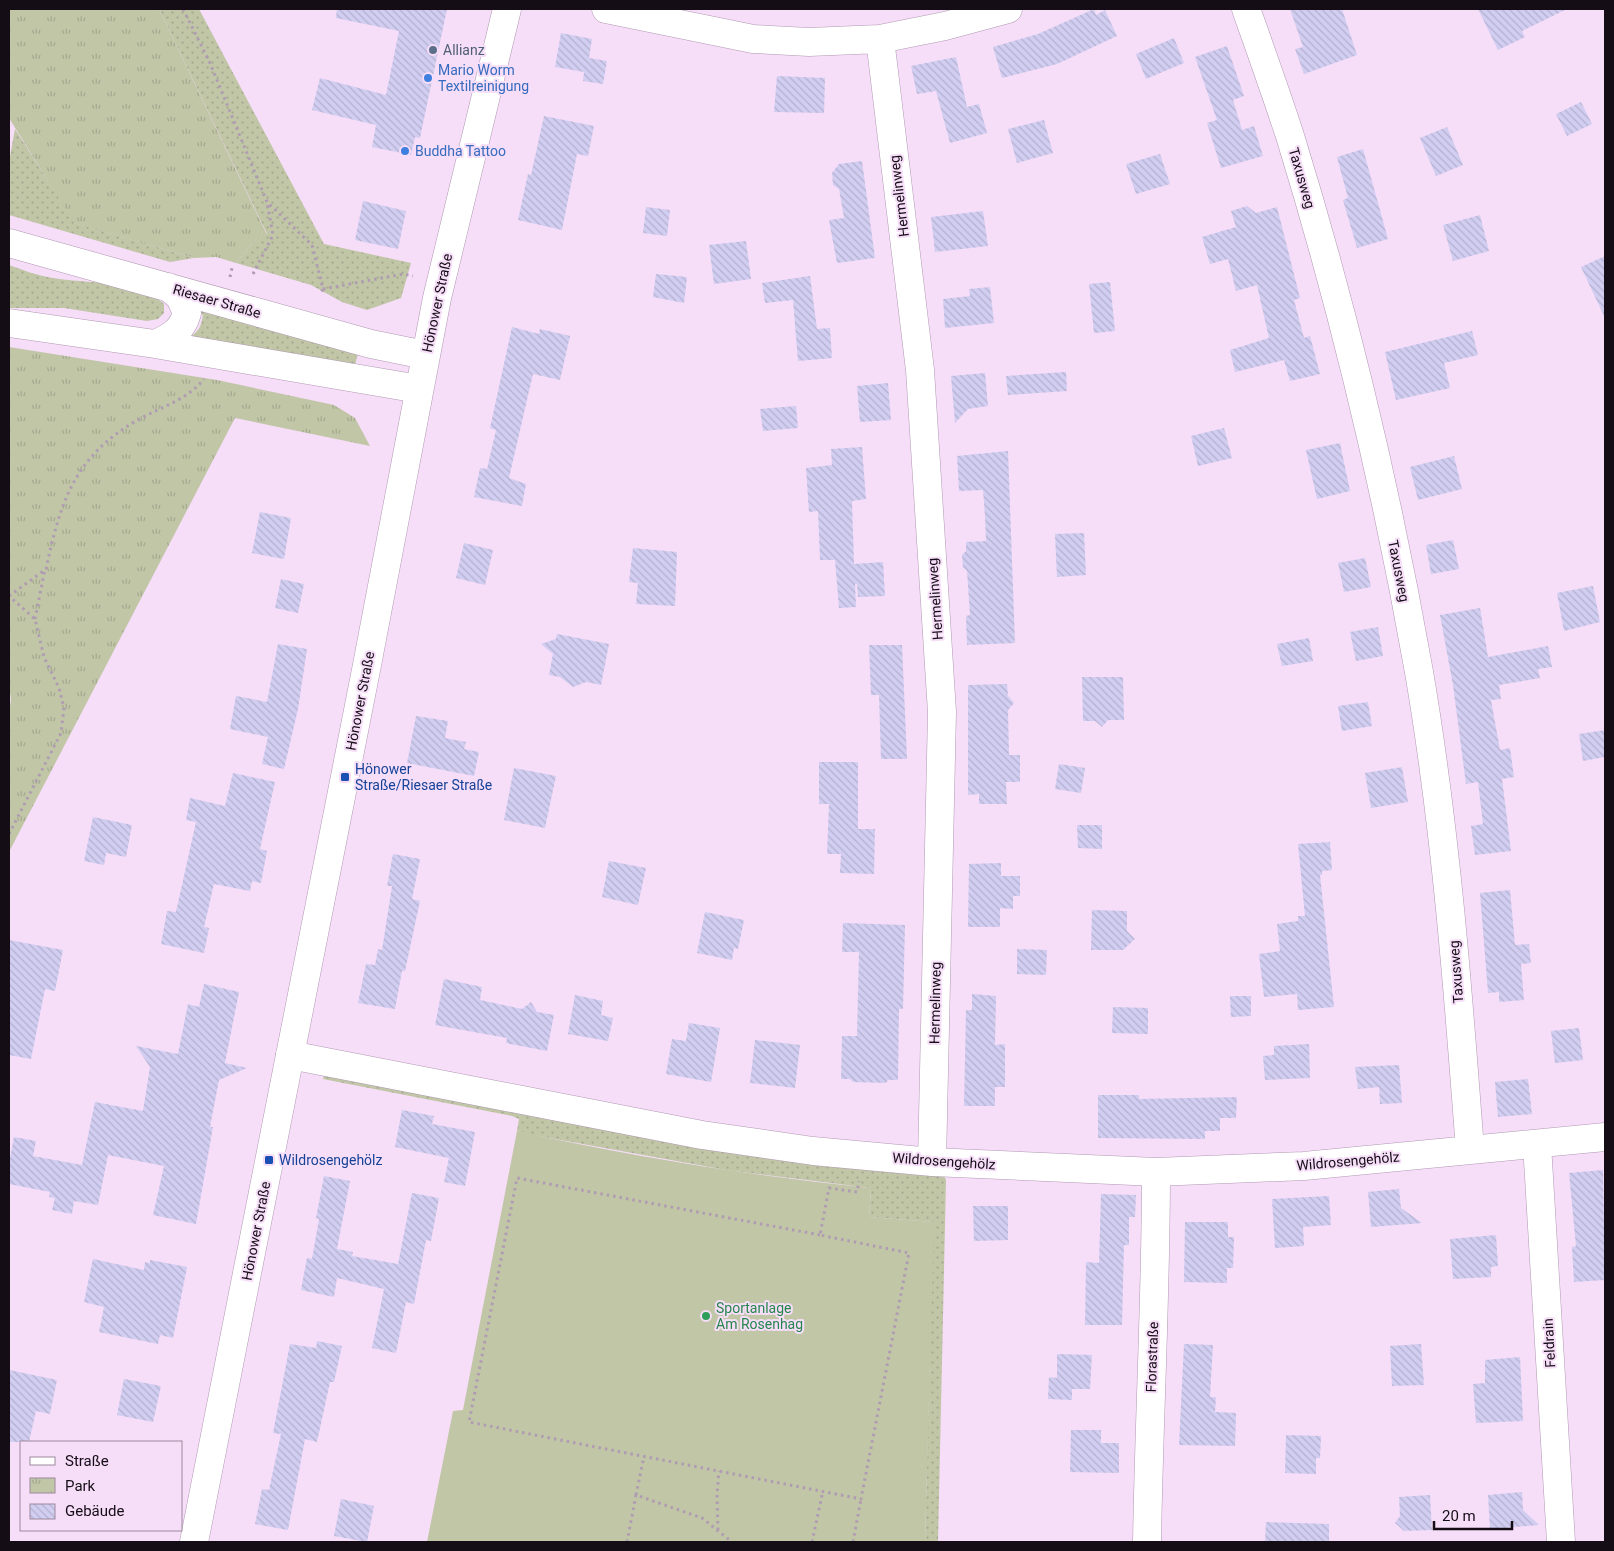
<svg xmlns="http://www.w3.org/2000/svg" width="1614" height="1551" font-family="Roboto,sans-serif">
  <defs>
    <pattern id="grass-dots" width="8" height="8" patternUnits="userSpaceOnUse" patternTransform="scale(1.25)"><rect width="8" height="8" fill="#c1c6a7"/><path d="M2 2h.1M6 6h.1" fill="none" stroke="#a5a98f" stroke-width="1.8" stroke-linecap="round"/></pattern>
    <pattern id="park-tufts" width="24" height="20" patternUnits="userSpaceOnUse" patternTransform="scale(1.25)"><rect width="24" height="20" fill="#c1c6a7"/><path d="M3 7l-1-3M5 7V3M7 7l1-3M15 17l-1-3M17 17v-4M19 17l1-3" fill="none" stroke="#a5a98f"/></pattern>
    <pattern id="building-back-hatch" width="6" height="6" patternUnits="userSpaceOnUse" patternTransform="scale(1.25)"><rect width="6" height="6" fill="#d2cef2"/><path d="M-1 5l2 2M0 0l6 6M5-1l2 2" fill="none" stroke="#b3b0cf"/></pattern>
  </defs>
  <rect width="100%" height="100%" fill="#f6ddf8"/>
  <path fill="url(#grass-dots)" d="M159,9h40l125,235 87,19 -10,35 -34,12 -25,-8 -31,-17 -75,-22 21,-25 10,-4z
    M15,129l60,94 119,35 -24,4 -161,-47v-53z
    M9,265c14,5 29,11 44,13 32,6 86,1 111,26v9l-6,6 -11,2 -83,-13h-55z
    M197,308l161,45 -3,12 -167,-27c11,-6 13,-11 15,-23z
    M324,1074l619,99 3,7 -8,362h-13l8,-320 -64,-5 2,-29 -145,-18 -193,-35 -16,-4 2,-12 -7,-3 -189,-37z"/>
  <path fill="url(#park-tufts)" d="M9,9h150l108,226 -10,3 -21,25 -20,-6 -22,1 -120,-35 -65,-105z
    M9,347l208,33 117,25 21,13 15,28 -135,-28 -226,434v-136l2,-17 -2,-13z"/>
  <path fill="#c1c6a7" d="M517,1131c117,26 235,45 354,57l-2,29 65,5 -9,320h-498l26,-131 10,-1z"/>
  <path fill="url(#building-back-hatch)" d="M337,9h110l-27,129 -5,-1 -4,18 -39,-8 4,-22 -64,-15 8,-32 66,17 13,-64 -63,-13z
    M1094,9l2,6 9,-5 12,26 -60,28 -55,14 -9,-31 45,-13z
    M1290,9h52l15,46 -53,19 -9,-25 8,-2z
    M1478,9h89l-45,22 3,6 -27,13z
    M561,33l31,6 -3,19 18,3 -4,23 -20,-3 1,-9 -29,-5z
    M1174,38l10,25 -38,16 -10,-25z
    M1227,46l17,50 -11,4 9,30 12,-4 9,30 -42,12 -14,-45 10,-3 -22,-63z
    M956,57l11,50 12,-3 8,29 -37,10 -14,-52 -19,3 -6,-28z
    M777,76l48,2 -1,35 -50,-1z
    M1581,102l11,22 -25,12 -11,-22z
    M544,116l50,10 -6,30 -11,-2 -15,76 -44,-10 10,-46 3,1z
    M1044,120l9,33 -36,10 -9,-34z
    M1447,127l16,38 -27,11 -16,-38z
    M1363,149l25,90 -31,9 -14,-48 5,-2 -11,-41z
    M1160,154l10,30 -34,10 -10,-30z
    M862,161l13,97 -38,5 -8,-43 15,-2 -5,-29 -6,-4 -1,-12 7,-9z
    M363,201l43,10 -8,38 -43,-9z
    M1247,206l9,7 21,-6 23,91 -6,2 10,38 6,-2 10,38 -30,7 -6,-21 -49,12 -5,-22 39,-12 -12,-53 -21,6 -8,-32 -18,5 -8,-27 34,-10 -5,-16z
    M646,207l24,3 -3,26 -24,-3z
    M983,211l5,35 -53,6 -4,-35z
    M1480,215l9,36 -36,10 -10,-36z
    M746,241l5,38 -37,5 -5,-39z
    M1605,256v62l-24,-51z
    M656,274l31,3 -3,26 -31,-6z
    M810,276l7,53 13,-1 2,30 -34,3 -5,-61 -28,3 -3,-20z
    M1110,282l5,49 -21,2 -5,-49z
    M990,287l4,36 -49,5 -2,-29 27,-3 -1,-7z
    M512,327l27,7 1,-5 30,7 -10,44 -27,-6 -24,104 17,6 -4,22 -48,-9 6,-29 7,1 9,-39 -6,-2z
    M1472,331l6,24 -34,8 6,25 -54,12 -11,-48z
    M1066,372l1,19 -59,4 -2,-19z
    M985,373l3,33 -20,3 -13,14 -4,-47z
    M888,383l3,37 -31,2 -3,-36z
    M796,406l2,22 -35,3 -3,-22z
    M1224,428l8,30 -34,8 -7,-30z
    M1340,443l10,48 -33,8 -11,-49z
    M862,447l4,52 -14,2 2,63 29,-2 2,34 -27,1 -1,-13h-2l1,23 -17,1 -4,-48h-15l-2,-49 -9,1 -3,-44 26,-3 -1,-16z
    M1008,451l7,192 -48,2 -1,-29 4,-1 -3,-44 -4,-4 -1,-12 4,-4v-9l20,-1 -1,-25 -2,-26 -24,1 -2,-35z
    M1454,456l8,33 -44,11 -8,-33z
    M260,512l31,6 -7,41 -32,-6z
    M1084,533l2,42 -29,2 -2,-43z
    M1453,540l6,29 -28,5 -5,-29z
    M464,543l29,7 -8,35 -29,-7z
    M633,548l44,4 -2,54 -39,-2 2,-21 -9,-1z
    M1365,558l6,29 -27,5 -6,-29z
    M281,579l23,5 -6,29 -23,-5z
    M1593,586l7,36 -36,9 -7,-38z
    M1480,608l8,49 60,-11 4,21 -14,2 2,9 -41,7 2,14 -10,1 9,50 10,-2 4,29 -12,2 9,72 -36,4 -4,-29 12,-2 -5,-42 -12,2 -13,-99 -13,-70z
    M1378,627l5,29 -27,5 -6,-29z
    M557,634l52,10 -8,41 -15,-3 -13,5 -13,-10 -11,-2 4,-21 -12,-10 15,-5z
    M1309,638l4,23 -31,5 -5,-22z
    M278,644l29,5 -9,60 -14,60 -22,-5 6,-27 -38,-8 6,-33 31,6z
    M869,645h33l5,114h-26l-2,-64h-8z
    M1082,677h41l1,43h-16l-6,7 -7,-6h-12z
    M1007,684l1,12 6,7 -6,7 1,45h11v27h-14l1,22h-28v-10l-11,1v-110z
    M1368,702l4,24 -30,5 -4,-25z
    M416,716l32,5 -3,17 21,4 -2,7 15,3 -5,24 -67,-13z
    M1605,730v27l-22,4 -4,-27z
    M819,762h39v67h17l-1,45 -34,-1 1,-19h-14l2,-50h-10z
    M1059,764l26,4 -4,25 -26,-4z
    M1402,767l6,35 -37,6 -6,-35z
    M514,768l42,8 -11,52 -41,-8z
    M233,773l42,9 -15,67 7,2 -6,32 -9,-2 -2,10 -36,-7 -10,43 5,1 -5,25 -43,-9 6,-33 9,1 20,-90 -10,-2 4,-22 35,8z
    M93,817l39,8 -6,32 -20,-4 -2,12 -20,-4z
    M1077,825h25v24l-24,-1z
    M1330,842l2,28 -10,1v4h-2l14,132 -36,3 -1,-16 -33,3 -5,-43 21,-3 -3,-27 21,-3v-5h7l-7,-72z
    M393,854l27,5 -8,40 8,2 -15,70h-3l-7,38 -37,-6 8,-39 9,1 3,-16 4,1 10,-64h-5z
    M609,861l37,7 -8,37 -36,-8z
    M1001,863v13h19v20h-7v13l-13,-1v19h-32l1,-63z
    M1510,890l5,55 14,-1 2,19 -10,1 3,36 -25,2v-10l-11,1 -8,-100z
    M1092,910l35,1v20l8,8 -12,11h-32z
    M705,912l39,8 -6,29 -4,-1 -2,12 -35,-7z
    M843,923l62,2 -2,84h-4l-1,71h-10l-2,3 -33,-1 -3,-3h-9l1,-43h15l2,-84h-17z
    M9,940l54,10 -8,41 -10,-2 -14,70 -22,-4z
    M1017,949l30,1 -1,25 -29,-1z
    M444,979l38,8 -2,13 42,9 9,-7 6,10 17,3 -7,36 -41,-8 1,-5 -72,-13z
    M204,984l35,8 -14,71 22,5 -28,12 -9,47h3l-17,97 -43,-9 11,-49 -56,-11 -10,50 -24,-4 -2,13 -20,-4 3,-12 -6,-1 1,-5 -41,-8v-20l5,-27 22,4 -3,15 49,9 13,-63 48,9 7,-44 -14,-21 42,8 10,-50 11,3z
    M972,994l24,2 -1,49 10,-1v43h-10v19h-31l2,-96h6z
    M575,995l28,6 -2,14 12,3 -5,23 -40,-7z
    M1230,996h21v20l-20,1z
    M1113,1007l35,1v26l-36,-1z
    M689,1023l31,5 -9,54 -45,-8 6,-35 14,2z
    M1579,1028l4,32 -28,3 -4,-32z
    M755,1040l45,5 -5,43 -45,-5z
    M1309,1044l1,34 -45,2 -2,-24 11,-1v-9z
    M1399,1065l3,38 -22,1 -1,-17 -21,2 -3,-22z
    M1528,1079l4,35 -34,3 -3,-35z
    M1098,1095h41v4l98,-2 -1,21h-16v13h-15v8l-107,-1z
    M402,1110l32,6 -2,8 43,8 -10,54 -21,-4 5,-24 -54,-11z
    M1603,1170l2,110 -31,2 -2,-35 4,-1 -7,-73z
    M324,1176l26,5 -13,68 16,3 -1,4 46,8 14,-71 27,5 -8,43 -5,-1 -12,64 -8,-2 -10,51 -24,-5 12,-59 -47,-11 -3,19 -33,-7 6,-32 5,1 7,-40 -3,-1z
    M1399,1189l2,19 21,15 -51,4 -3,-35z
    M1101,1194l35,1 -1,22h-6v28h-5l-2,80h-37l1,-63 13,1z
    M1329,1196l2,29 -28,2 1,19 -29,2 -3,-49z
    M973,1206h35v34l-34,1z
    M1185,1222h43v15h6l-1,31h-6v15l-43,-1z
    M1496,1235l2,31 -7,1v10l-38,2 -3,-40z
    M93,1259l51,11 1,-8 5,1v-3l37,7 -14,71 -13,-3 -2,9 -59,-12 5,-25 -20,-5z
    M317,1341l25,5 -8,36h-4l-13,60 -12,-3 -17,91 -33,-6 7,-35 7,1 12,-56 -8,-1 17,-89 26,4z
    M1184,1344l29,1 -3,52h6l-1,15 21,1 -1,33 -56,-1z
    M1421,1344l3,41 -32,1 -2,-40z
    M1057,1354l35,1 -2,34h-18v11l-24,-1 1,-22 8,1z
    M1520,1357l3,64 -47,2 -3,-39 12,-1v-23z
    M9,1370l48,10 -7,34 -14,-3 -7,31h-20z
    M124,1379l37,7 -8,36 -36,-7z
    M1071,1430h30v13h18v30l-49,-1z
    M1286,1435l35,1 -1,22h-4v16l-31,-1z
    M1522,1492l1,18 16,15 -49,4 -2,-34z
    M1430,1495l2,35 -28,1 -9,-8 5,-7 -1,-19z
    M341,1499l33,7 -7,36 -33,-6z
    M1266,1522l63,2v18h-64z"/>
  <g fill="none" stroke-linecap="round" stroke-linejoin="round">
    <defs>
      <path id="minor" d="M606,9l147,30 56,3 71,-3 65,-13 63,-17
        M1246,9c15,42 30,84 44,127 54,175 97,355 129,536 27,158 39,318 51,478
        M880,39l40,331 22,342 -10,450
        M290,1055l412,80 111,16 119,11 224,10 148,-6 301,-29
        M1537,1144l24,398
        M1147,1542c2,-123 9,-247 9,-370"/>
      <path id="major" d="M9,243l362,101 54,11
        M9,323l146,21 264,45
        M155,344c16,-7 27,-13 32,-31l-7,-16 -12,-10
        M194,1542l173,-877 70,-367 70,-289"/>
    </defs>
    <use href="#minor" stroke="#b099b2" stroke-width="29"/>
    <use href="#major" stroke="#b099b2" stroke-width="29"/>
    <path stroke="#b09cb2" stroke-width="3" stroke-dasharray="2.5 4" stroke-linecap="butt" d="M183,9l27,54 57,139 45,43 11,44 -3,6
      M253,274l20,-39 -6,-33
      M230,277l2,-9
      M323,289l80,-15 10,2
      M9,596l37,-27c14,-66 28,-112 90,-148 24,-14 50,-20 68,-42
      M35,619l10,-50
      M9,834l52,-101 3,-25 -5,-20 -15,-31 -9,-38 -26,-23
      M820,1235l-303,-57 -48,244 392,77 48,-246 -89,-18 9,-47 28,4 2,-11
      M636,1495l8,-39
      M718,1530l-1,-35 2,-24
      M627,1542l9,-47 66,23 30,24
      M812,1542l11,-51
      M853,1542l8,-43"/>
    <use href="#minor" stroke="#fff" stroke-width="28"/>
    <use href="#major" stroke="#fff" stroke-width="28"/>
  </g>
  <circle fill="#5c6f8a" stroke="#f6ddf8" stroke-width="2" cx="433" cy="50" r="5"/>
  <g fill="#3f7fe0" stroke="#f6ddf8" stroke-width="2">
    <circle cx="428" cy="78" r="5"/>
    <circle cx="405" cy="151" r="5"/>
  </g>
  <g fill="#1a4fb4" stroke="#f6ddf8" stroke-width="2">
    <rect x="340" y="772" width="10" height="10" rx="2.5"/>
    <rect x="264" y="1155" width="10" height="10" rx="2.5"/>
  </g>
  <circle fill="#2e9e5b" stroke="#f6ddf8" stroke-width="2" cx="706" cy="1316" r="5"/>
  <g text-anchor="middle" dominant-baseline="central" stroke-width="4" stroke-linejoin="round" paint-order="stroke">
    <g font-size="14" fill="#4e5e75" stroke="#f6ddf8" text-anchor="start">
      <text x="443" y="50">Allianz</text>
    </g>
    <g font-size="14" fill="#366cbe" stroke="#f6ddf8" text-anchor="start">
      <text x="438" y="70">Mario Worm<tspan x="438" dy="16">Textilreinigung</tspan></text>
      <text x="415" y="151">Buddha Tattoo</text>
    </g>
    <g font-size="14" fill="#150d16" stroke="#f6ddf8">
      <text transform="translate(1302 178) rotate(74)">Taxusweg</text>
      <text transform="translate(899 196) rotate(-97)">Hermelinweg</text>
      <text transform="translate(217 301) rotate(16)">Riesaer Straße</text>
      <text transform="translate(437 303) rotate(-78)">Hönower Straße</text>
      <text transform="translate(1399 571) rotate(79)">Taxusweg</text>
      <text transform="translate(935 599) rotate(-94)">Hermelinweg</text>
      <text transform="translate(360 701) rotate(-79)">Hönower Straße</text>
      <text transform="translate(1456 972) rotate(-94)">Taxusweg</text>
      <text transform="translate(935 1003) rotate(-89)">Hermelinweg</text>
      <text transform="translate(944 1161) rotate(4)">Wildrosengehölz</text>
      <text transform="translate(1348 1161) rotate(-5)">Wildrosengehölz</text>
      <text transform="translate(256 1231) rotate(-79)">Hönower Straße</text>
      <text transform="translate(1549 1343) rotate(-93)">Feldrain</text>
      <text transform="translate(1152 1357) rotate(-88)">Florastraße</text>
    </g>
    <g font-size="14" fill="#164399" stroke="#f6ddf8" text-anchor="start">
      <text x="355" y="769">Hönower<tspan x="355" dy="16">Straße/Riesaer Straße</tspan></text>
      <text x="279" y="1160">Wildrosengehölz</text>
    </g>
    <g font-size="14" fill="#27864d" stroke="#f6ddf8" text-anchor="start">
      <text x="716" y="1308">Sportanlage<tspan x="716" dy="16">Am Rosenhag</tspan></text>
    </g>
  </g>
  <rect width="1614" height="1551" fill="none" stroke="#150d16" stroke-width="20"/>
  <rect x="20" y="1441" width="162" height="90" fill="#f6ddf8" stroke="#9c8a9e"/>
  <rect x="30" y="1457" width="25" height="8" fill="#ffffff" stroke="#9c8a9e"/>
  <text x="65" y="1466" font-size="15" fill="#150d16">Straße</text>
  <rect x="30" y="1478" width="25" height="15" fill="url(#park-tufts)" stroke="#9c8a9e"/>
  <text x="65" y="1491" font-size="15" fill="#150d16">Park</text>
  <rect x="30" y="1504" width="25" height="15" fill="url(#building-back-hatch)" stroke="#9c8a9e"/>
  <text x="65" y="1516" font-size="15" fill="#150d16">Gebäude</text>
  <path d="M1434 1521v8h78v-8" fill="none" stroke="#150d16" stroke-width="2.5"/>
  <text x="1442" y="1521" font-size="15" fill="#150d16" stroke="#f6ddf8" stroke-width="4" paint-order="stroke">20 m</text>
</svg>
